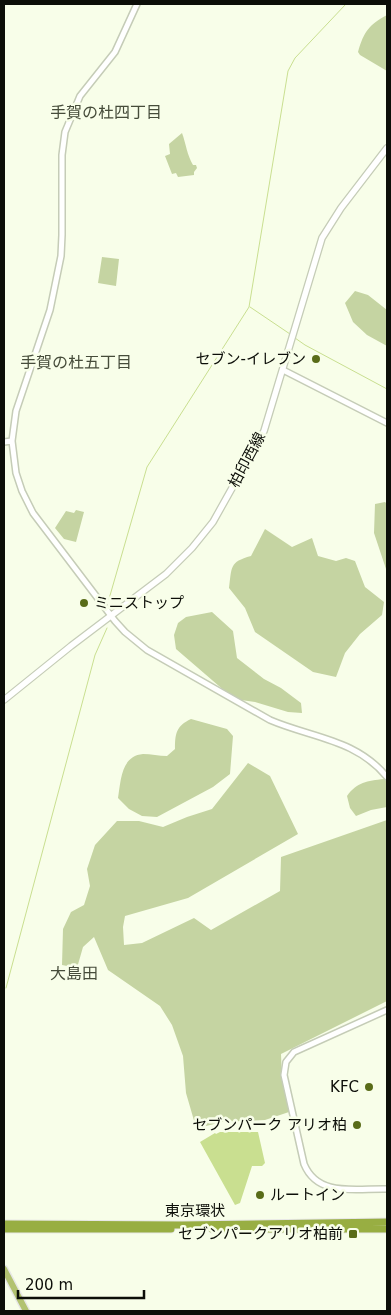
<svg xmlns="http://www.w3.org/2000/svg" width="391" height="1315" font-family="'DejaVu Sans','Noto Sans JP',sans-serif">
  <rect width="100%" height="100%" fill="#f8fee9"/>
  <path fill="#c5d4a2" d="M387,15v56l-27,-16 -2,-3c6,-21 11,-27 29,-37z
    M182,133c4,11 5,22 11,32h3l1,3 -3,4v3l-16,2 -2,-4 -4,1 -7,-18 5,-2 -1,-10z
    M102,257l17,2 -3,27 -18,-3z
    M355,291l13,4 19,15v36l-20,-11 -14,-13 -8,-19z
    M385,502l2,2v68l-13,-39 1,-29z
    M76,510l8,2 -8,30 -12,-3 -9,-11 11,-17 8,2z
    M265,529l27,18 20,-9 6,18 18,5 10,-3 9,3 10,26 19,15 -2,13 -22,19 -15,19 -9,24 -23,-5 -58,-40 -10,-24 -16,-20c3,-21 0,-26 22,-32z
    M212,612l21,19 4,27 27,21 17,9 20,15 1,10 -14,-1 -33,-10 -21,-3 -58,-50 -2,-14 4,-12 8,-6z
    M191,719l36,10 6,7 -3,38 -17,13 -56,30 -15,-1 -13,-7 -11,-11c3,-18 3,-42 25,-44 8,0 16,2 24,2l8,-7c0,-15 1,-23 16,-30z
    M248,763l22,13 28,58 -110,64 -63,18 -2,11 1,18 18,-2 52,-25 17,12 69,-39 1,-34 106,-37v181l-106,53 1,25 7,33 -24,8 -43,2 -16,4 -11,-2 -9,-31 -3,-37 -11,-31 -12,-19 -52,-36 -14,-33 -11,10 -6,21 -15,-3 1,-36 8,-17 13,-7 6,-19 -3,-17 8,-24 22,-24h22l24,6 24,-10 25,-8z
    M384,779l3,1v27l-16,3 -15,6 -6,-8 -3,-12c10,-14 20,-15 37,-17z"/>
  <path fill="#c9df90" d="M220,1132h38l7,31 -3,3h-10l-12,37 -5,2 -35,-63 15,-9 1,1z"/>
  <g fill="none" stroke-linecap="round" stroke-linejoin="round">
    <path stroke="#c9df90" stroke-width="1" d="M250,307l40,27
      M295,338l10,7 82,44
      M109,599l38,-132 102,-160 39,-236 7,-13 51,-54
      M6,988l89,-333 12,-27"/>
    <defs>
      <path id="tertiary" d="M137,4l-22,48 -35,44 -15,36 -3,23v80l-1,21 -11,54 -34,101 -4,30 4,32 6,18 11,22 82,108 10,11 22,18 123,70c42,18 86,19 117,57
        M283,370l104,53
        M4,442l8,-1
        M387,1010l-93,42 -8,10 -2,13 20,89c14,34 53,24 83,25"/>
      <path id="secondary" d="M4,700l67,-54 95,-72 26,-26 21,-26 51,-91 58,-193 19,-30 46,-60"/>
      <path id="primary" d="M4,1269l22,42"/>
      <path id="trunk" d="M4,1224l178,1 205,-3
        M4,1229h167
        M212,1229h175"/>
    </defs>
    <use href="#tertiary" stroke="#c5ccb7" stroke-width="8"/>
    <use href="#secondary" stroke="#c5ccb7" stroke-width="8"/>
    <use href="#primary" stroke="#e7e7e6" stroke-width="9"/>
    <use href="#trunk" stroke="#e7e7e6" stroke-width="9"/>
    <use href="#tertiary" stroke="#fff" stroke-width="5"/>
    <use href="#secondary" stroke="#fff" stroke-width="5.5"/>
    <use href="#primary" stroke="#b2c271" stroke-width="6"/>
    <use href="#trunk" stroke="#98ae42" stroke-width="7"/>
  </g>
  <g fill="#596c18" stroke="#f8fee9" stroke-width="2">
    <circle cx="316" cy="359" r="5"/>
    <circle cx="84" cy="603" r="5"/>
    <circle cx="369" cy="1087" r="5"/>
    <circle cx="357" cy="1125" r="5"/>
    <circle cx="260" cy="1195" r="5"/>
    <rect x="348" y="1229" width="10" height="10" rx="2.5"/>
  </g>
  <g text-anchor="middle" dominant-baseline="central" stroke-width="5" stroke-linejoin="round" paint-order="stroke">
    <g font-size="15" fill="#0c0e08" stroke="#f8fee9" text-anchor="end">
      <text x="306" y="359">セブン-イレブン</text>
      <text x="94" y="603" text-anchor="start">ミニストップ</text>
      <text x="359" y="1087">KFC</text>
      <text x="347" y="1125">セブンパーク アリオ柏</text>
      <text x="270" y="1195" text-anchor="start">ルートイン</text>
      <text x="343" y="1234">セブンパークアリオ柏前</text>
    </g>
    <g font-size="15" fill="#0c0e08" stroke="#f8fee9">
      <text transform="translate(247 460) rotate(-62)">柏印西線</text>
      <text x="195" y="1211">東京環状</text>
    </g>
    <g font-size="16" fill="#464c3a" stroke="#f8fee9">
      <text x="106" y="112">手賀の杜四丁目</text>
      <text x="76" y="362">手賀の杜五丁目</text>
      <text x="74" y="973">大島田</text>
    </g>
  </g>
  <rect width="391" height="1315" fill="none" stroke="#0c0e08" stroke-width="10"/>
  <path d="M18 1290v8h126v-8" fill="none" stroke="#0c0e08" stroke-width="2.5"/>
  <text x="25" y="1290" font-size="15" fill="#0c0e08" stroke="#f8fee9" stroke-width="4" paint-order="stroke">200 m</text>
</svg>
